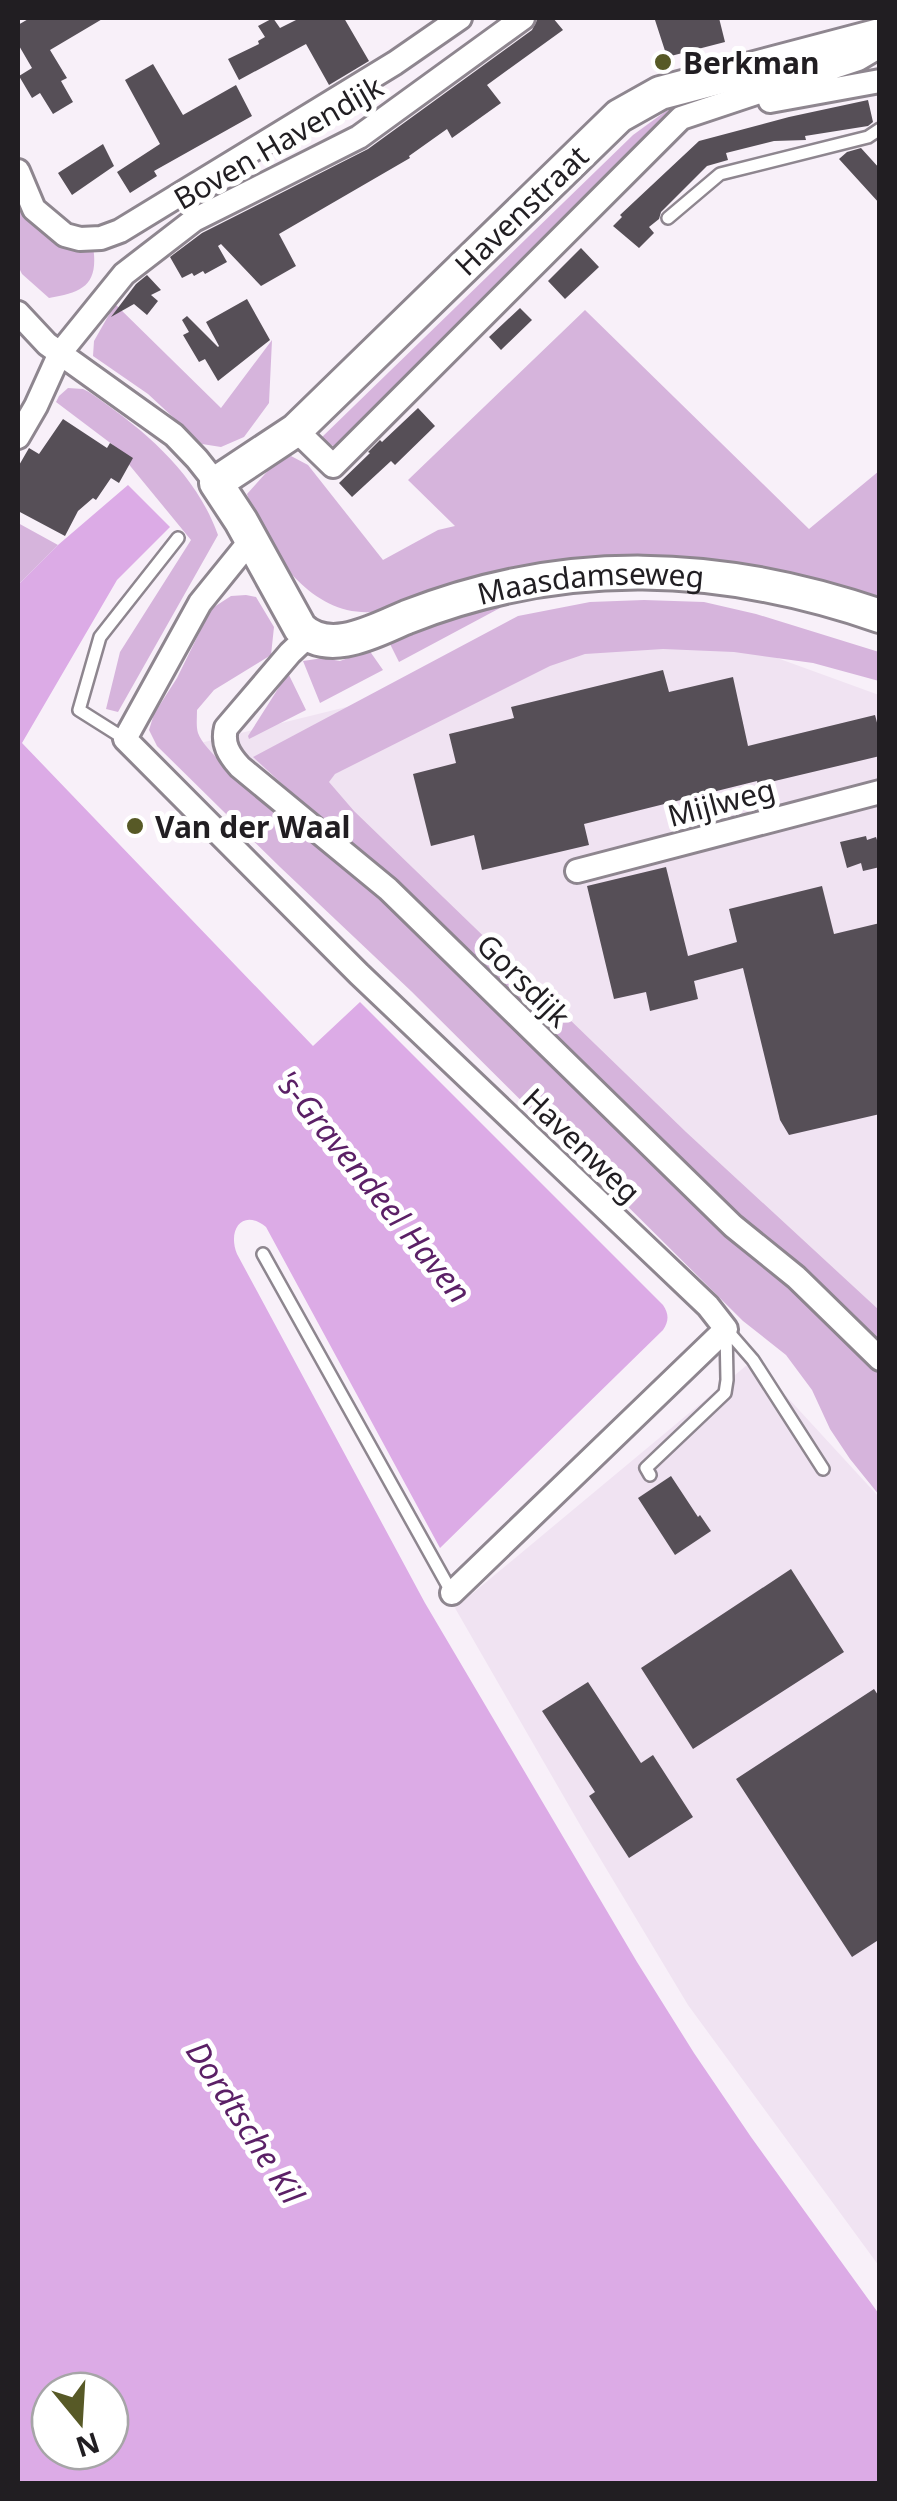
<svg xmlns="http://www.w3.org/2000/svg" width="897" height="2501" font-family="'Noto Sans',sans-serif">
  <rect width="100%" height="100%" fill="#f8f0f9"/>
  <path fill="#f0e3f2" d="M684,624l195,71v682l-707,-627z
    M753,1360l126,137v769l-191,-261 -105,-175 -128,-222z"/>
  <path fill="#d6b4dc" d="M763,82l-66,33 -360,333 -17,-9 313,-304 33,-24 26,-12z
    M18,180l75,66c6,39 -10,46 -44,52l-27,-24 -4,-8z
    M115,304l106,104 51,-68 -3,63 -25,34 -23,10 -19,-3 -54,-50 -55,-38 1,-15z
    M585,310l224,219 70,-58v132l-116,-35 -377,42c-71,16 -120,-58 -139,-116l25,-28 19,-10 17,9 75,95 55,-30 17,-4 -47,-46z
    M68,388l15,1 6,3c54,37 106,79 129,143l-100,177 -12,-3 14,-57 71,-112 -78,-95 -57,-43 3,-6z
    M18,523l40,22 -40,40z
    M246,595l10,2 18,30 -3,28 -57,35 -17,20c0,8 -1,16 1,23 10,28 92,82 118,106 191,172 377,351 563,528v128l-29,-36 -20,-30 -18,-39 -26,-35 -43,-34 -332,-330 -131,-124 -123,-121 -8,-16 5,-16 23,-36 34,-69 20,-13z
    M508,598l-8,10 -101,54 -11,-22z
    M644,600l60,2 52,12 123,38v29l-66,-18 -79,-11 -71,-3 -78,5 -35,12 -215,108 -6,8 25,29 332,321 193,178v37l-522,-494 -104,-96 265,-141 72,-14z
    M369,650l14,20 -63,33 -17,-42 20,-3 17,3z
    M288,673l18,37 -57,29 -1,-3z"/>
  <path fill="#dcabe6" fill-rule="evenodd" d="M128,485l42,42 -53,53 -95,163 291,303 47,-44 303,303c6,9 6,16 0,25l-223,218 -174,-321c-23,-19 -39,2 -29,27l188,349 212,359 57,91 57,84 128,177v169l-859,1 -2,-4v-1895l40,-40zM50,2391h60v60h-60z"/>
  <path fill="#564f57" d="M30,18h74l-54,32 17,28 -6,3 12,21 -20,12 -13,-21 -8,5 -13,-22 13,-8 -14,-24v-19z
    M273,18l7,10 20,-10h44l25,43 -40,24 -23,-41 -67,36 -11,-21 31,-15 -1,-3 7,-4 -7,-11z
    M538,18h15l10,12 -76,55 14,18 -49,35 -5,-9 -38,27 1,2 -131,76 17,32 -35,20 -40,-42 -3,2 9,16 -22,12 -2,-3 -9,5 -2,-3 -10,5 -12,-21 32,-24 166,-84 164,-119z
    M666,18h53l6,24 -58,15 -12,-37z
    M153,64l30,51 53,-30 16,31 -98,55 3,5 -27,17 -13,-21 43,-28 -35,-64z
    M868,100l5,22 -5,4 -63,10 1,4 -32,1 -48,12 2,7 -21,6 -46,46 -2,7 -10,8 5,6 -15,15 -26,-22 9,-9 -2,-2 79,-74 90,-24z
    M103,144l11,22 -42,29 -14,-22z
    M861,148l19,21v35l-41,-45 8,-7z
    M581,248l18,19 -34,32 -17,-18z
    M147,275l14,15 -10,5 7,6 -11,14 -13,-11 -23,13 25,-33z
    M247,299l23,41 -52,41 -13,-22 -6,3 -16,-27 6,-3 -7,-12 5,-4 31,31 1,-1 -13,-24z
    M520,308l12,12 -31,30 -12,-13z
    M418,408l17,18 -40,39 -4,-4 -39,36 -13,-14 31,-30 -2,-1 12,-12 2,2z
    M63,419l44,29 3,-5 23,15 -14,25 -8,-5 -15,22 -3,-2 -15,13 -13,25 -47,-25v-44l11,-19 10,6z
    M663,670l6,22 64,-15 15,69 127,-31 5,19v22l-122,29 -1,-4 -173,43 5,21 -107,25 -8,-35 -43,11 -18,-72 43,-11 -7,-29 65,-16 -3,-11z
    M866,836l1,4 9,-3 4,12v18l-17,4 -2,-8 -14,5 -7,-26z
    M666,867l22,89 49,-14 -8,-33 93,-23 12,48 46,-11v191l-91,21 -9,-15 -37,-152 -49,13 4,18 -48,12 -4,-19 -32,7 -27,-113z
    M671,1476l27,41 2,-2 11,16 -36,24 -37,-57z
    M791,1569l53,83 -151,97 -52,-81z
    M588,1682l53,81 12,-8 40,62 -64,41 -40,-62 6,-4 -53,-81z
    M874,1689l6,9v241l-28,18 -116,-178z"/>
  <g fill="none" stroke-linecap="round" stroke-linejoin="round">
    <defs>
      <path id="lane" d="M668,218l52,-44 148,-37 12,-8
        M125,739l-46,-29 21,-73 78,-99
        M263,1254l189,339
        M726,1329l27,31 70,109
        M650,1475l-4,-7 79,-75 2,-13 -1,-51"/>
      <path id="street" d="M770,101l110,-20
        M18,171l16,38 31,26 15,4 21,-1 19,-7 275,-168 65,-45
        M18,313l29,31 127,91 23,24 19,24
        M296,430l37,36 348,-348 177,-59 22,-13
        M18,437l18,-31 24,-53 64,-79 70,-54 165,-83 164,-119
        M251,540l-51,63 -75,136 234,235 349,332 18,23 -274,264
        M308,636l-18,17 -64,75c-4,16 3,27 14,39l148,122 345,337 63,51 84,82
        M577,871l303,-79"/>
      <g id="secondary">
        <path id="s1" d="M880,35l-220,58 -41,23 -323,314 -80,53 25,38 59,107c29,29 76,2 107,-11 158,-62 313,-56 473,-1"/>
      </g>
    </defs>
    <use href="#lane" stroke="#8e868f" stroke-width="16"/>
    <use href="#street" stroke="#8e868f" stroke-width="28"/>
    <use href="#secondary" stroke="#8e868f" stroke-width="38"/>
    <use href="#lane" stroke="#fff" stroke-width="11"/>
    <use href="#street" stroke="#fff" stroke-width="22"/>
    <use href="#secondary" stroke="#fff" stroke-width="32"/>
  </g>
  <g fill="#575926" stroke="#fff" stroke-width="4">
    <circle cx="663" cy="62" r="10"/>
    <circle cx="135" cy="826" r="10"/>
  </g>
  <g text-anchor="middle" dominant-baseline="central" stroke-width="10" stroke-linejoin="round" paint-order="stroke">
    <g font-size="30" font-weight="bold" fill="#211e22" stroke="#fff" text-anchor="start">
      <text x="683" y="62">Berkman</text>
      <text x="155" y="826">Van der Waal</text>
    </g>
    <g font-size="30" fill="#211e22" stroke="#fff">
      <text transform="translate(278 142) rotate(-30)">Boven Havendijk</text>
      <text transform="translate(521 210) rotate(-44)">Havenstraat</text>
      <text stroke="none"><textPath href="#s1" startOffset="1292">Maasdamseweg</textPath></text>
      <text transform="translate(721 802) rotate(-15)">Mijlweg</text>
      <text transform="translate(524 980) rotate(45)">Gorsdijk</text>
      <text transform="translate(582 1145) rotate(44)">Havenweg</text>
    </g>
    <g font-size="32" font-style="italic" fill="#5b2066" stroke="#fff">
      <text transform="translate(374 1186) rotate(51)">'s-Gravendeel Haven</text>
      <text transform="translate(246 2122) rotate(57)">Dordtsche Kil</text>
    </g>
  </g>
  <rect width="897" height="2501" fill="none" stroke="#211e22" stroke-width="40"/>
  <g transform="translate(80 2421) rotate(162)"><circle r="48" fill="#ffffff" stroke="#a6a5a7" stroke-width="2.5"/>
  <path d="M0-8L18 38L0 25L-18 38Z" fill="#575926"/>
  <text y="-15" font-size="28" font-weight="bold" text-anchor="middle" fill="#211e22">N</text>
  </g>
</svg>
